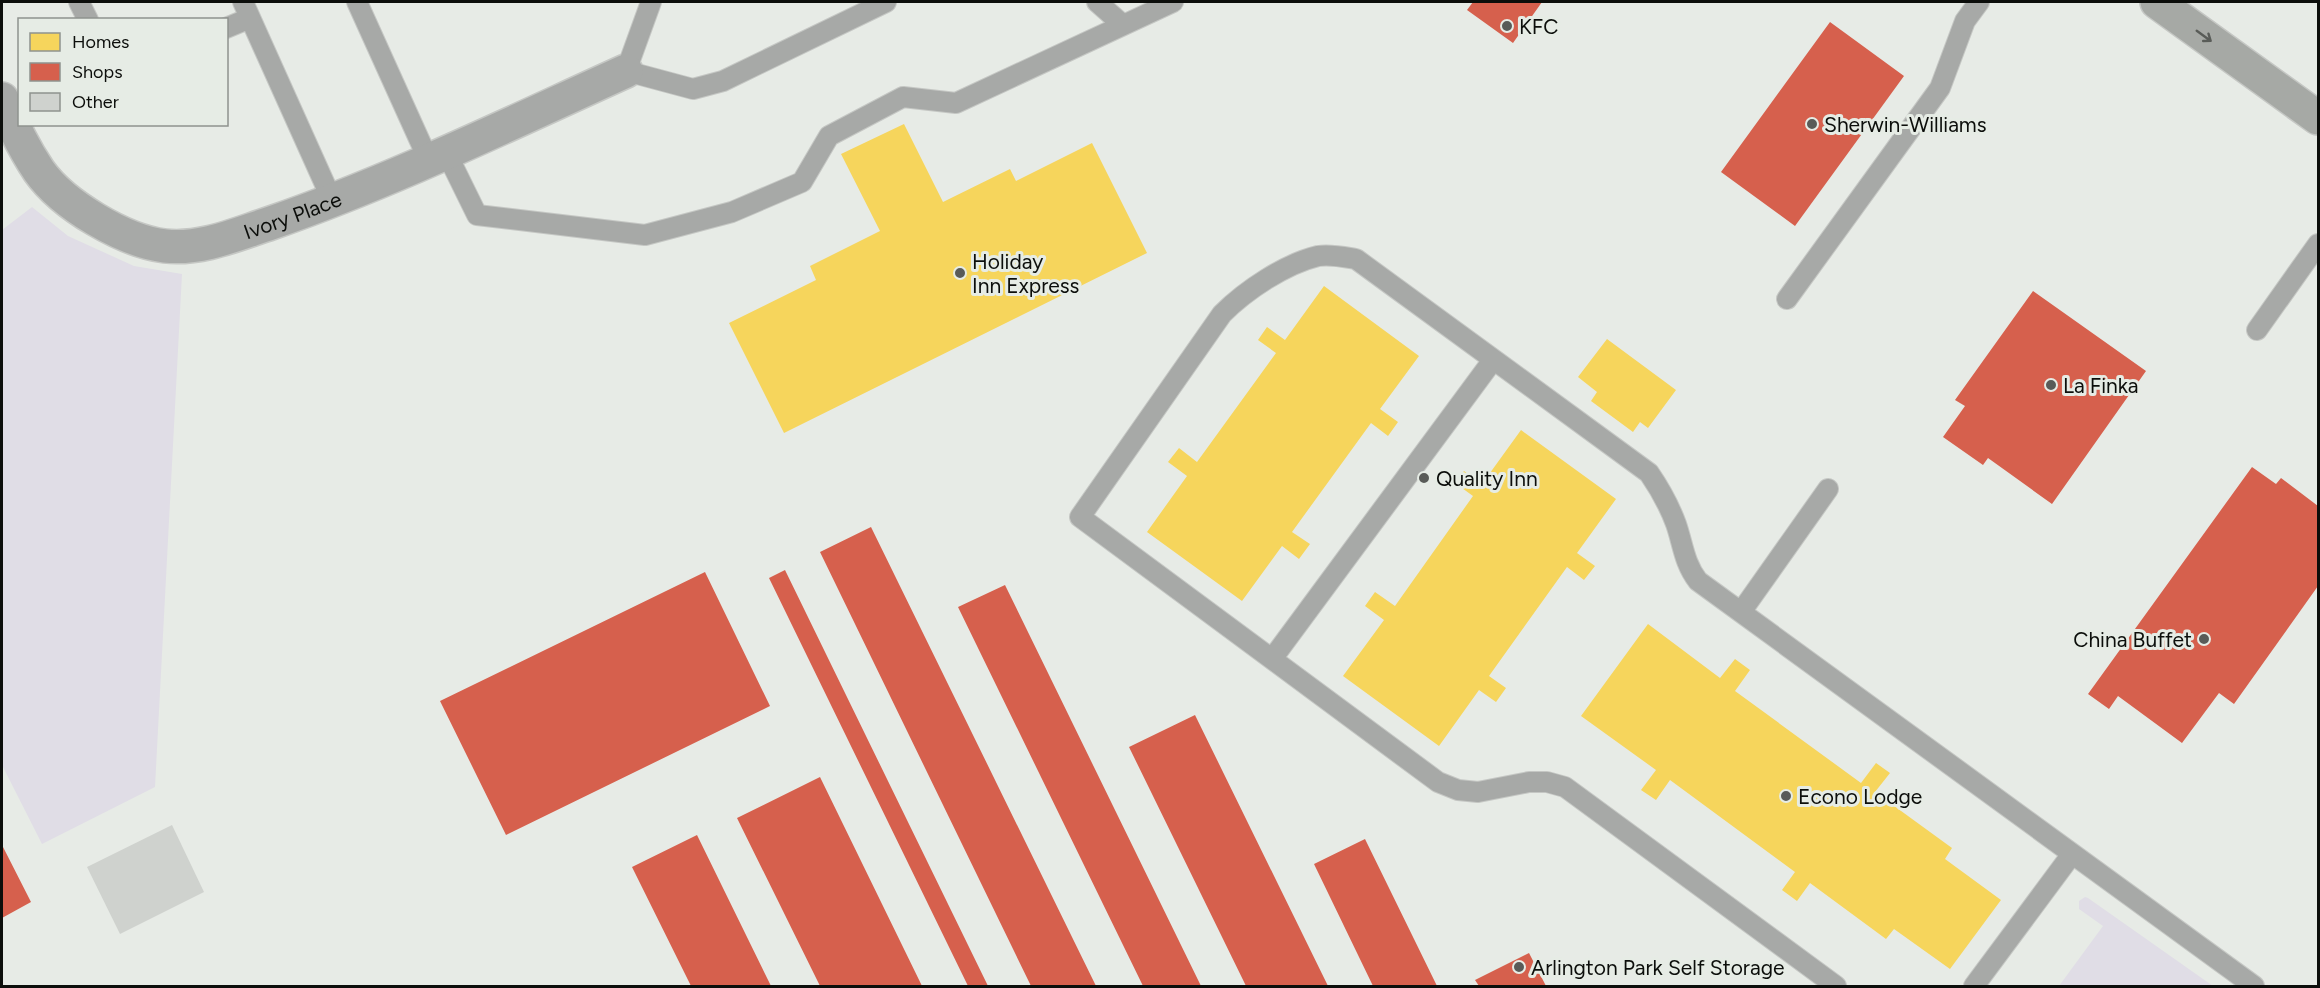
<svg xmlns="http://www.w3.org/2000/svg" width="2320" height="988" font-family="Figtree,sans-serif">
  <rect width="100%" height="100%" fill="#e7ebe6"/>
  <path fill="#e0dde6" d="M32,207l36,29 66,30 48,8 -27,513 -113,57 -40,-79v-535z
    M2085,897l3,1 125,88h-154l44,-60 -24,-17v-8z"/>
  <path fill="#f6d55c" d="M904,124l39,78 67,-33 6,12 76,-38 55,110 -363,180 -55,-110 87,-43 -6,-14 70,-35 -39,-77z
    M1324,286l95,70 -39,53 18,13 -10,14 -17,-13 -79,109 18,12 -11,15 -17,-13 -40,55 -95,-69 40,-56 -19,-14 11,-14 18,14 79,-109 -18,-13 9,-13 18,13z
    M1607,339l69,51 -28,38 -8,-6 -7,10 -42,-31 6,-9 -19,-15z
    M1521,430l95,69 -39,54 18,13 -11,14 -17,-13 -78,109 17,12 -10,14 -17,-12 -40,56 -96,-70 41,-56 -19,-14 10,-14 20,14 78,-110 -18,-13 9,-12 18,13z
    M1648,624l72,54 15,-19 15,11 -15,21 126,92 15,-20 14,10 -15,19 77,56 -7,11 56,41 -51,69 -56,-40 -8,10 -76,-56 -13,18 -15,-11 13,-18 -125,-92 -14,20 -15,-10 15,-20 -75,-54z"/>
  <path fill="#d6604d" d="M1473,2h69l-29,41 -46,-33z
    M1830,22l74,54 -109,150 -74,-54z
    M2033,291l113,80 -94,133 -64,-46 -5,7 -40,-28 22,-31 -10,-6z
    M2252,467l24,17 5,-6 37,28v80l-84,118 -15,-11 -37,50 -64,-47 -9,13 -21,-15z
    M871,527l225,459h-65l-211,-434z
    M785,570l203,416h-20l-199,-408z
    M705,572l65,134 -264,129 -66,-134z
    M1005,585l196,401h-58l-185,-379z
    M1195,715l133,271h-82l-117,-239z
    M820,777l102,209h-102l-83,-168z
    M697,835l74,151h-80l-59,-119z
    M1365,839l72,147h-64l-59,-122z
    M2,845l29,57 -29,16z
    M1529,953l17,33h-67l-4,-6z"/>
  <path fill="#cfd2ce" d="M172,825l32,67 -84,42 -33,-67z"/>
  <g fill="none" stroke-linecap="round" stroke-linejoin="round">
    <defs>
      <path id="lane" d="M79,2l9,18
        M243,2l89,198
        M357,2l71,157
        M651,2l-25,69 67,18 30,-8 163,-79
        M1097,2l26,23
        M226,28l24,-10
        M446,152l31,63 168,20 87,-23 70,-30 27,-46 74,-39 53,6 217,-101
        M1787,299l153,-211 25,-67 14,-19
        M2257,330l61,-86
        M1741,612l87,-123
        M1272,659l221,-299
        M1836,986l-271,-199 -18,-5h-18l-51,10 -20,-2 -20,-8 -358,-265 142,-203c24,-24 63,-50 96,-58 13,-2 26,1 38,3l293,214c11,16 20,32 27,51 7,20 8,39 22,57l556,405
        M1974,986l98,-132"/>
      <g id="street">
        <path id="s1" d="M2,99c10,25 22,50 37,72 24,34 85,70 126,75 37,4 72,-12 106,-23 121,-42 238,-99 355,-152"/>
      </g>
      <path id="secondary" d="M2157,2l161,116"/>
    </defs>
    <use href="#lane" stroke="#c5c7c4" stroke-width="22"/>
    <use href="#street" stroke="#c5c7c4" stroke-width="36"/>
    <use href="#secondary" stroke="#c5c7c4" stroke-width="36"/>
    <use href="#lane" stroke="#a7a9a7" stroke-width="20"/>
    <use href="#street" stroke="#a7a9a7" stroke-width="33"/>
    <use href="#secondary" stroke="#a6a9a5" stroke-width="33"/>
  </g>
  <defs><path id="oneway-shaft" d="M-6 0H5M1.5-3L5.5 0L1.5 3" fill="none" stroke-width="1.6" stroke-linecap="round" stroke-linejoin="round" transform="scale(1.5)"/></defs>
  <use stroke="#595c58" href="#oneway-shaft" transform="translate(2204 36) rotate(36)"/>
  <g fill="#595b58" stroke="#e6ece5" stroke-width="2">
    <circle cx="1507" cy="26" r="6"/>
    <circle cx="1812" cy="124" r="6"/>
    <circle cx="960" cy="273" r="6"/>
    <circle cx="2051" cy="385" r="6"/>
    <circle cx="1424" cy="478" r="6"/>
    <circle cx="2204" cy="639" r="6"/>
    <circle cx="1786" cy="796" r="6"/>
    <circle cx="1519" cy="967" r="6"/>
  </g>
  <g text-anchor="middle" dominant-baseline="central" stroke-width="6" stroke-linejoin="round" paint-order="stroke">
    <g font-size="21" fill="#0c0e0b" stroke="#e6ece5" text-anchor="start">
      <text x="1519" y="26">KFC</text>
      <text x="1824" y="124">Sherwin-Williams</text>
      <text x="972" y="261">Holiday<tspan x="972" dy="24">Inn Express</tspan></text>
      <text x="2063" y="385">La Finka</text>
      <text x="1436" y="478">Quality Inn</text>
      <text x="2192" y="639" text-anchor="end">China Buffet</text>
      <text x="1798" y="796">Econo Lodge</text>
      <text x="1531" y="967">Arlington Park Self Storage</text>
    </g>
    <g font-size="21" fill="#0c0e0b" stroke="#e6ece5">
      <text stroke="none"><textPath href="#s1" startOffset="363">Ivory Place</textPath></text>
    </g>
  </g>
  <rect width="2320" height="988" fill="none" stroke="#0c0e0b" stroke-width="6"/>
  <rect x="18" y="18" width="210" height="108" fill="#e6ece5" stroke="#8f938e" stroke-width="1.5"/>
  <rect x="30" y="33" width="30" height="18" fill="#f6d55c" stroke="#8f938e" stroke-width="1.5"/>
  <text x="72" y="48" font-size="18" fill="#0c0e0b">Homes</text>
  <rect x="30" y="63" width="30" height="18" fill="#d6604d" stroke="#8f938e" stroke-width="1.5"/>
  <text x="72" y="78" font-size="18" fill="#0c0e0b">Shops</text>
  <rect x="30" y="93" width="30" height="18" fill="#cfd2ce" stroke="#8f938e" stroke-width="1.5"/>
  <text x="72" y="108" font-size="18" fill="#0c0e0b">Other</text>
</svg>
